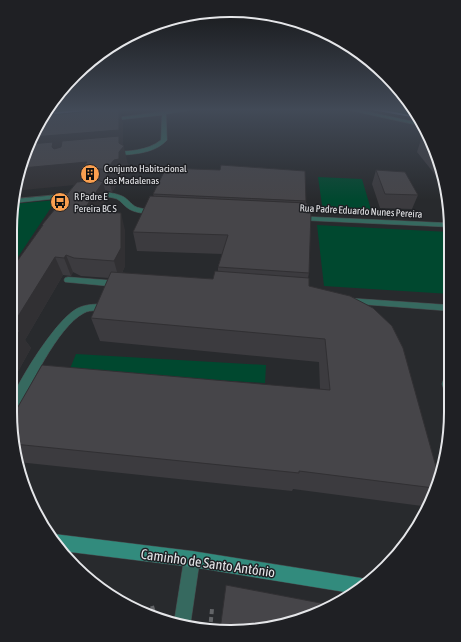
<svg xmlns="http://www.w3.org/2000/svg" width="461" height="642" font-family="'Asap Condensed',sans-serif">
  <rect width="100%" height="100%" fill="#282a2d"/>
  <path fill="#00482f" d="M48,110h91l-98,8z
    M374,110h38l5,8 -6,-1z
    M318,177l44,2 10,34 -49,-1z
    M56,200l-42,63h-1l1,-59z
    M317,225l132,7 1,62 -126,-8z
    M76,354l190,11 -1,18 -196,-12z"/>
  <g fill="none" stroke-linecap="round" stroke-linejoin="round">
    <path fill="#748bc2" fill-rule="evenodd" d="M77,110h26l-59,5 2,-2z
      M384,110l31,6 2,2 -45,-8z"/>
    <defs>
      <path id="lane" d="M68,277l51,4 5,3 -5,3 -54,-5 -1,-2 1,-2z
        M348,298l102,7v6l-105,-8 -2,-2 2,-2z
        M105,304l5,3 -2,2c-7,3 -17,0 -24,4 -27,14 -55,76 -70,104l-3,1c-1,-5 -2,-13 0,-18 9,-22 46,-82 67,-92 8,-4 18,-4 27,-4z"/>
      <path id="street" d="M174,110h17l-25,4 1,26c-14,15 -36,14 -55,16l-3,-2 3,-2c17,-1 35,-1 49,-12l1,-25 -53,6 -2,-2z
        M349,110h11l60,13 2,3z
        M94,192c9,0 19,0 28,4 7,3 10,11 18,12 7,2 14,-1 19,3 -7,5 -24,2 -30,-2 -5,-3 -8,-8 -12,-10 -8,-3 -17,-2 -25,-4v-2z
        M78,193l3,2 -1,1 -66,7v-4z
        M294,216l155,7v4l-152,-7h-3z
        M450,369v29l-4,-1 -4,-13 4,-13z
        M192,551l6,2 2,6 -10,68 -16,-5 10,-63 2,-6z"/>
      <path id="secondary" d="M54,534l138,17 169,27 6,2 1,2 -17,11 -159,-26 -130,-16 -13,-15z"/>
    </defs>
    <use href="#lane" stroke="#46484b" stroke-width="1"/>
    <use href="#street" stroke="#46484b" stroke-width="1"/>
    <use href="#secondary" stroke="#46484b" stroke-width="1"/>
    <path stroke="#626467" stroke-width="4" stroke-dasharray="5 3" stroke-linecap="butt" d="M152,606l3,10
      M210,630l2,-21"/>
    <use href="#lane" fill="#36695f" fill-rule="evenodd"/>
    <use href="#street" fill="#36695f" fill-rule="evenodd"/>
    <use href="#secondary" fill="#328b7d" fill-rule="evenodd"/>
  </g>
  <path fill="#3c3b3f" d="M99,110h21l3,16v20l5,20 -4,7v7l-5,1 -7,11 -7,-2 2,8 -9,14 27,18v36l-3,7 91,6 5,-8v-4l4,-13 -85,-3 -4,-19 21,-35 -1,-3 153,7 3,72 -1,5 1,8 129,188 -7,24 -9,8 -129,-17 -1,2 -274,-29 -2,-1 -5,-42 309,-30 -1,-27 -219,-21 -9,-23 18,-40 -28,-2 -8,-4 -2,4 -8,-1 -38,65 6,8 -20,36 2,-117 29,-41v-1l32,-40z
    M423,133h3l8,13 11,41 -28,-35z
    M376,170l42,25 -6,14 -32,-1 -8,-24z"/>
  <path fill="#313033" d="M120,110l3,16v20h1l4,20 -4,7v7l-5,1 -7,11 -6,-22 -19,-8 -6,7 4,15 -71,7v-4l19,-50z
    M103,182l4,16 -19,30 -5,-17z
    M121,213l4,17v36l-6,13 -5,-18z
    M66,255l7,17 -2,4 -7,-18z
    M55,257l8,18 -38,65 6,8 -20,36 1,-58z"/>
  <path fill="#464549" stroke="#313033" d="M99,110h20v20l-86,7 7,-17 3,-4z
    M423,133h3l6,10z
    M119,136v7l5,3 -5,6v7l-5,1 -8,10 -10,-2 -15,1 6,-7 -65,6 9,-24 22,-2 -1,5 2,2 7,-2 1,-6z
    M221,165l84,6 1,30 -153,-7 13,-26 54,2z
    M376,170l29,2 13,23 -33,-1z
    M97,180l6,2 -20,29 38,2v35l-7,13 -40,-3 -8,-3 -2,3 -9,-1 -43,69 1,-59 30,-42h-1l35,-43z
    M150,196l157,7v10h4l-2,60 -91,-6 10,-32 -95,-3z
    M215,271l94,7v8l41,10 23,12 19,18 11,22 35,126 -4,14 -135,-17v2l-285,-29 -3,-25 31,-54 288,25 -5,-51 -234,-21 20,-46 102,7z
    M12,330h8l-9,14z
    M226,585l105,20 -16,10 -55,15h-40z"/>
  <linearGradient id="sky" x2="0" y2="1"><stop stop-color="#161719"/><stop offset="0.55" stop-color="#424a57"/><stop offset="1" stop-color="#424a57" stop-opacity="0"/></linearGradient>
  <rect width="461" height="200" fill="url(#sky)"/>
  <defs>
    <symbol id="building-disc" viewBox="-11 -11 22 22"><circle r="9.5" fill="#fa9f4f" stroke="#1f2024"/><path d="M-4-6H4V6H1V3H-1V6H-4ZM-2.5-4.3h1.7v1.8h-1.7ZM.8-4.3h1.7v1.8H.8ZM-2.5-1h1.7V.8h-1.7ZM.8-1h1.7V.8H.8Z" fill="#111"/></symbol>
    <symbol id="bus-disc" viewBox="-11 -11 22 22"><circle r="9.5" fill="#fa9f4f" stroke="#1f2024"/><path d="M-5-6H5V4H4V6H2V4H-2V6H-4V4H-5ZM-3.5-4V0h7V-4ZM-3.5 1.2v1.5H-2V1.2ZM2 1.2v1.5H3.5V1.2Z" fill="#111"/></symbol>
  </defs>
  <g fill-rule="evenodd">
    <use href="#building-disc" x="79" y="163" width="22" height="22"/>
    <use href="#bus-disc" x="49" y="191" width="22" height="22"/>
  </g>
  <g text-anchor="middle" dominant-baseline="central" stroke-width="3" stroke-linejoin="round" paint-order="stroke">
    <g font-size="10" fill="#e5e6e9" stroke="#1f2024" text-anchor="start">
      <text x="104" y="168">Conjunto Habitacional<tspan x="104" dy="12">das Madalenas</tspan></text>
      <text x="74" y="196">R Padre E<tspan x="74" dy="12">Pereira BC S</tspan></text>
    </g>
    <g font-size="10" fill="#e5e6e9" stroke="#1f2024">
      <text transform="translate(361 211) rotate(3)">Rua Padre Eduardo Nunes Pereira</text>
    </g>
    <g font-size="14" fill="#e5e6e9" stroke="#1f2024">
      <text transform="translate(208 563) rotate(8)">Caminho de Santo António</text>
    </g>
  </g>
  <path d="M0 0H461V642H0ZM230 17H231A213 213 0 0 1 444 230V412A213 213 0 0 1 231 625H230A213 213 0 0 1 17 412V230A213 213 0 0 1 230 17Z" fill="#1f2024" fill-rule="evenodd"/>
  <path fill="none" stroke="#e5e6e9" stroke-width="2" d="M230 17H231A213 213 0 0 1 444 230V412A213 213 0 0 1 231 625H230A213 213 0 0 1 17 412V230A213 213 0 0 1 230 17Z"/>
</svg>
